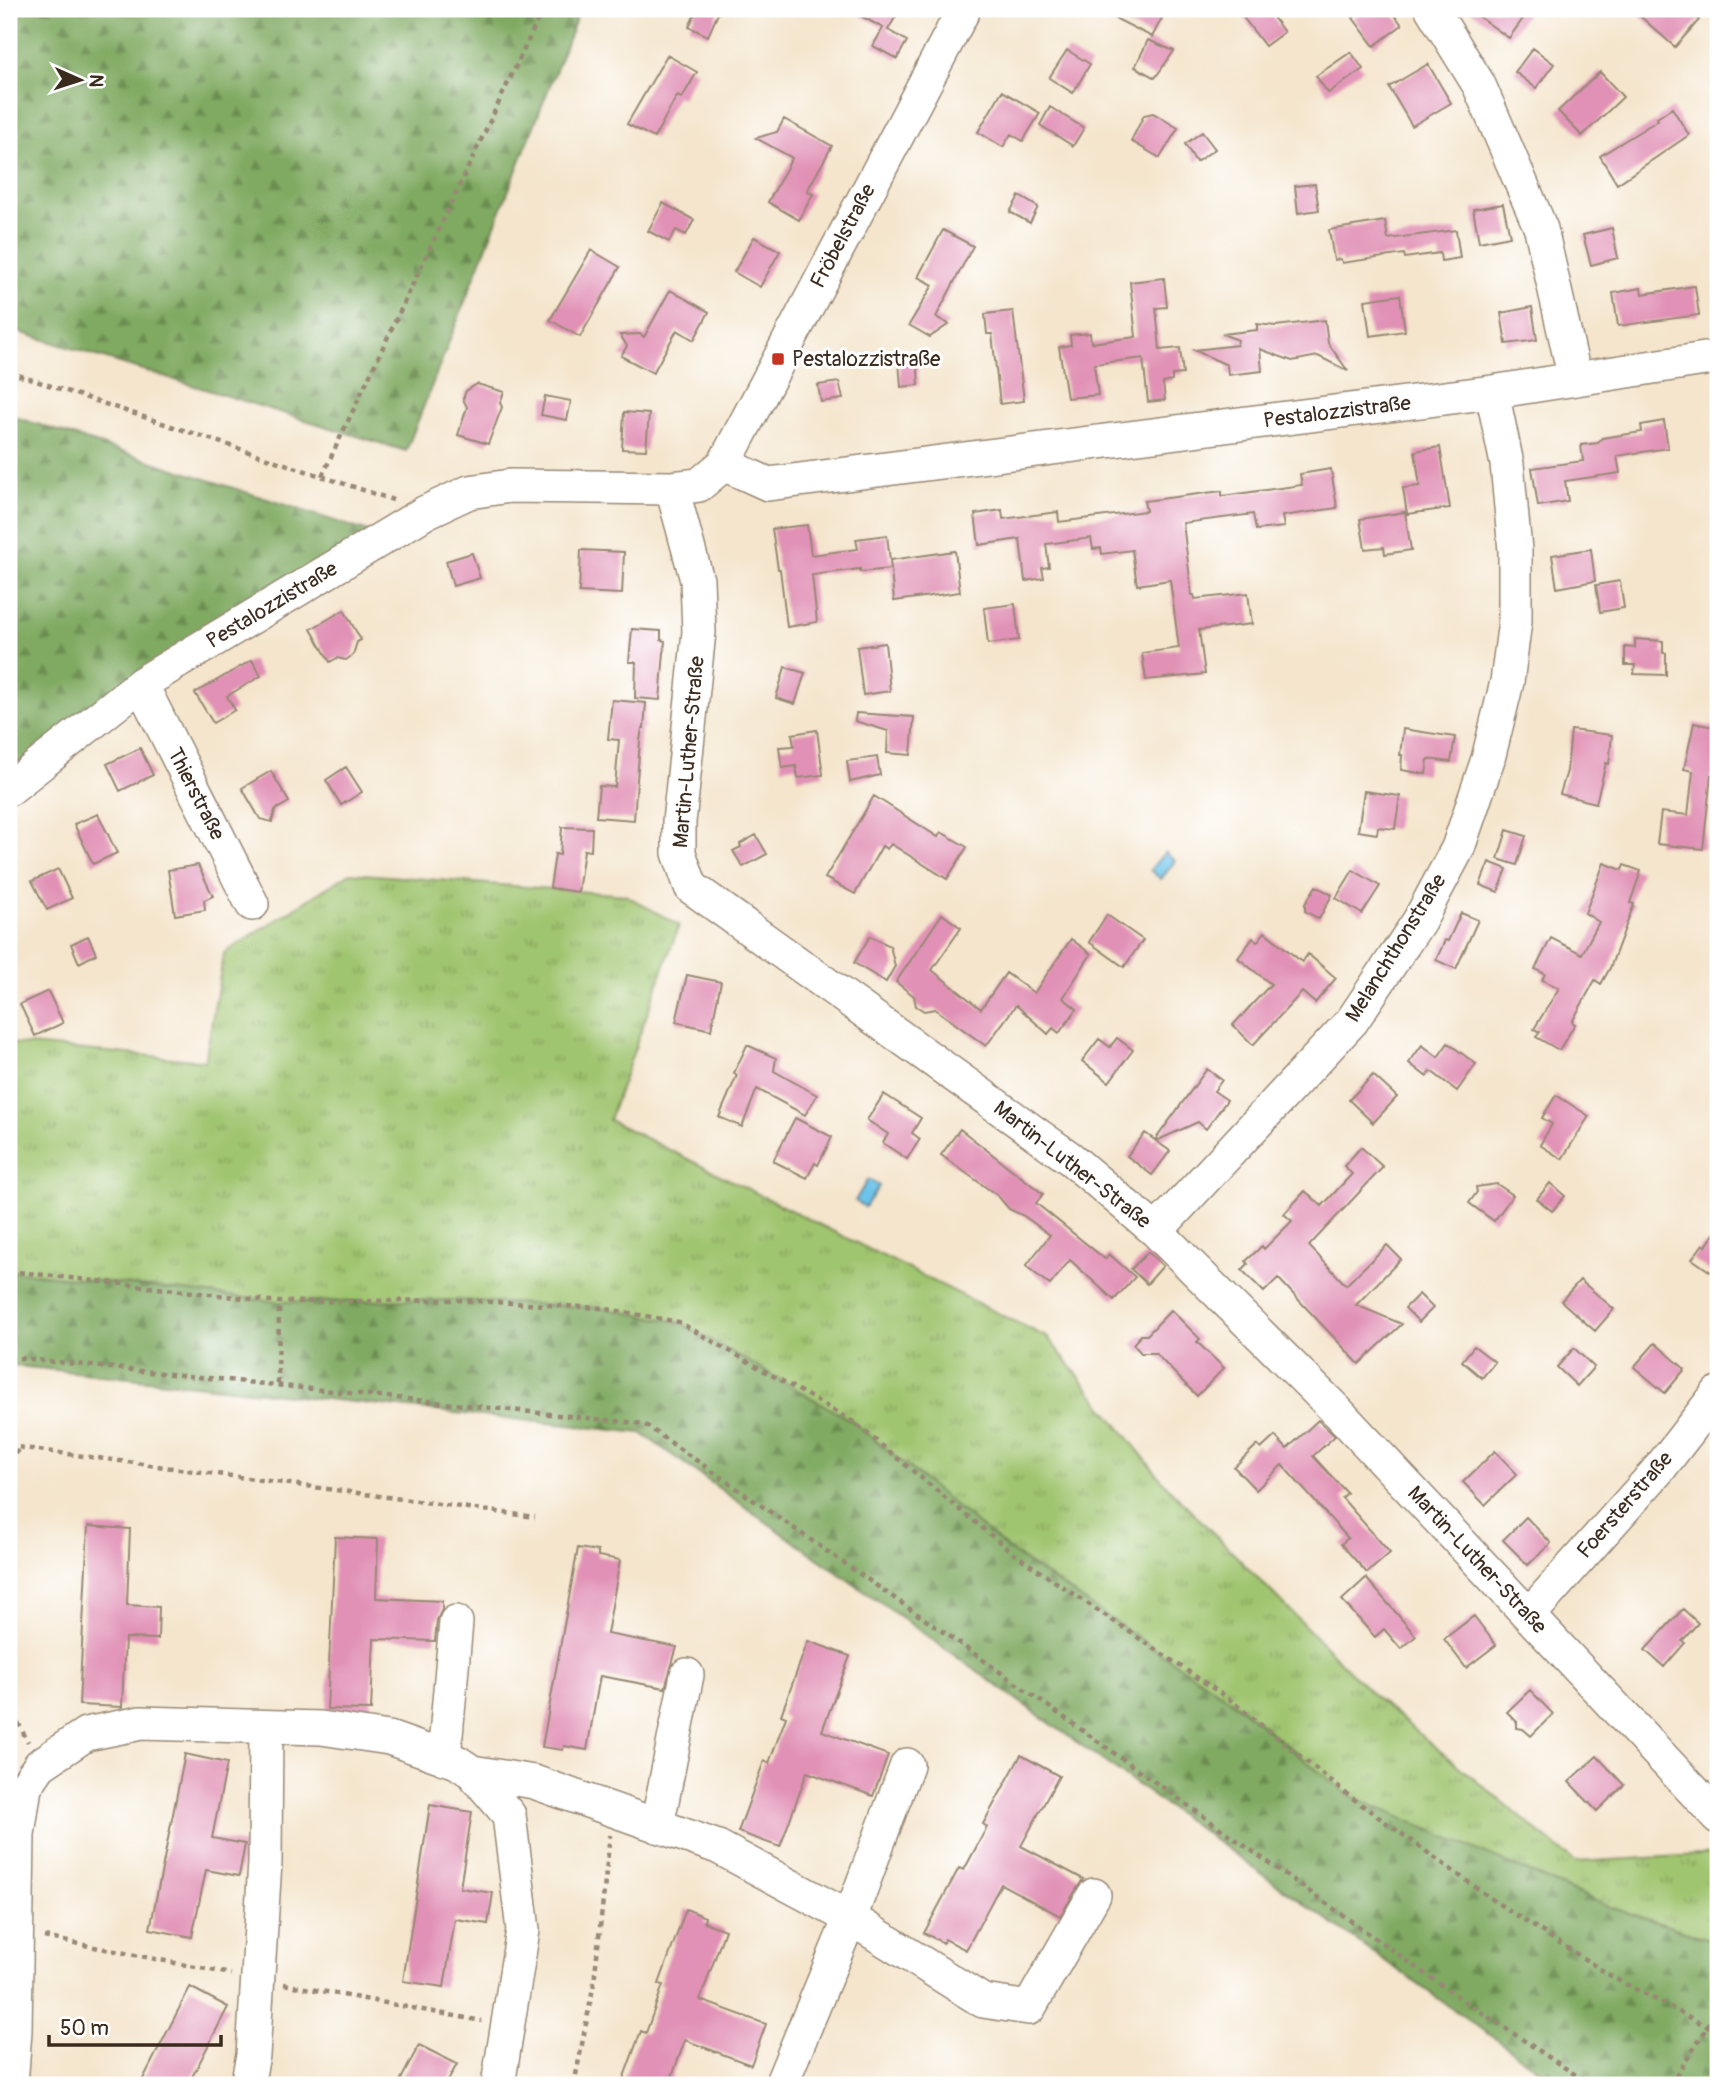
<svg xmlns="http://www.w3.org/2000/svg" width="1727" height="2094" font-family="Pangolin,sans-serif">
  <defs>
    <pattern id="grass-tufts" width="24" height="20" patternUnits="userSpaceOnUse" patternTransform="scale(1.75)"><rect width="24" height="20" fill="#a0c56f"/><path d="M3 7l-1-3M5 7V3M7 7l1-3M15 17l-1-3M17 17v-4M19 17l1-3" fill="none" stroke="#84a05b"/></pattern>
    <pattern id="forest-firs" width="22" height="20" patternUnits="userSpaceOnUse" patternTransform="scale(1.75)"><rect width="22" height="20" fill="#80aa62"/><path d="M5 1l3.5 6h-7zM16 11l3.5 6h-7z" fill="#6a8b50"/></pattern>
  </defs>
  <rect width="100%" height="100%" fill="#fff"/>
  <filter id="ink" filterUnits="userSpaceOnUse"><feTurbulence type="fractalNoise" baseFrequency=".0143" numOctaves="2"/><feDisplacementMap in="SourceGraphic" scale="14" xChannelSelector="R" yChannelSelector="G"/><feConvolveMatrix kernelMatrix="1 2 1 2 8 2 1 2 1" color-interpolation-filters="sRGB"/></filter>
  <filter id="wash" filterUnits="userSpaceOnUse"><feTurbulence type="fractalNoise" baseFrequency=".00686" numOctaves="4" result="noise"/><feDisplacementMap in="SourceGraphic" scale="28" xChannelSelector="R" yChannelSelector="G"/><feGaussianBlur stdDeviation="1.57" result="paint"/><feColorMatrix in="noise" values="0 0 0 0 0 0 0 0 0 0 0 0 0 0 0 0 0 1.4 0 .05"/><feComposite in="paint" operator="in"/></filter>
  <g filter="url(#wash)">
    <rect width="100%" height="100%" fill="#f4e5cc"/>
    <path fill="url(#grass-tufts)" stroke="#6e7846" stroke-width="2" d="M350,873l275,22 54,30 -70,195 439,218 117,146 212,215 198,163 143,-8v88l-108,-35 -262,-112 -119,-96 -216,-146 -556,-253 -178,2 -270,-31v-228l196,18 19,-108z"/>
    <path fill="url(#forest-firs)" stroke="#5e6a40" stroke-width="2" d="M9,9h571l-174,442 -397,-122z
      M9,415l375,122 -375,232z
      M9,1271l270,31 178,-2 144,8 78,14 173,99 161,132 216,146 119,96 262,112 108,35v143h-158l-919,-652 -632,-68z"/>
    <path fill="#6cc3e9" stroke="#547684" stroke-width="2" d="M1165,852l10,9 -14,18 -11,-9z
      M868,1179l11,7 -14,21 -10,-6z"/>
    <g id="blocks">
      <path fill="#e191b5" d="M697,9h23l-12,27 -19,-9z
        M848,9h52l-12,21 19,11 -10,18 -24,-13 10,-18z
        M1097,9h53l13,7 -11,21z
        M1254,9h13l17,23 -19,14 -22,-29z
        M1365,9h25l12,16 -28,21 -21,-28z
        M1468,9h62l-21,29z
        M1632,9h55l12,11 -24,27z
        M1148,40l26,11 -19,27 -20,-11z
        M1533,48l21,16 -18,24 -21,-16z
        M1067,50l23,14 -17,29 -24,-15z
        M1351,52l12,17 -35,24 -12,-17z
        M667,55l30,17 -15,26 -5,-2 -23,42 -27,-14z
        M1428,64l23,39 -39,23 -23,-39z
        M1600,72l23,25 -41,39 -24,-25z
        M1002,91l38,22 -17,28 -12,-7 -8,13 -25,-15z
        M1050,107l34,21 -11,18 -33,-21z
        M1672,108l17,27 -72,49 -17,-28 58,-36 -1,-2z
        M1153,113l25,15 -18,30 -29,-17 13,-26z
        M784,119l48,27 -25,45 6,3 -14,26 -31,-18 24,-44 -36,-20 21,-6z
        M1202,132l13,17 -19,13 -11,-18z
        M1315,184l4,26 -21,3 -3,-27z
        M1019,196l19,11 -8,16 -20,-11z
        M663,203l31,17 -8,15 -10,-5 -7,12 -21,-11z
        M1503,204l7,32 -31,6 -6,-33z
        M1385,221l3,18 68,-9 4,28 -19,3 -1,-8 -35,5 -1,-4 -62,9 -1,-4 -7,1 -5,-30z
        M1612,228l6,30 -27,7 -8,-30z
        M943,230l30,16 -37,71 13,7 -19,13 -21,-12 24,-40 -15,-8z
        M754,237l26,14 -20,36 -26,-15z
        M591,250l29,17 -40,70 -30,-17z
        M1164,278l3,29 -11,1 4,42 20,-2 3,26 -11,1v6l-9,2 2,17 -17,2 -5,-44 -49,6 4,31 -31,3 -8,-51 12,-2 -1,-10 20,-2 1,10 45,-6 -6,-55z
        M1695,286l4,29 -81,11 -5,-33 28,-5 1,6z
        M670,290l39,22 -15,28 -17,-10 -24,43 -32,-17 6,-10 -7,-11 20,-1 4,3z
        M1400,295l5,36 -35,5 -5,-36z
        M1532,307l5,33 -31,4 -5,-31z
        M1013,311l11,90 -24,3 -8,-70h-5l-2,-20z
        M1325,320l3,23 20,28 -30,-15 -26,5 -32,-12 2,22 -34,4 -1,-10 -33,-15 43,-5 1,-5 -16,-6 35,-4v-6l19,2z
        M917,359l2,26 -18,2 -2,-26z
        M839,382l4,17 -22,3 -3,-17z
        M477,384l27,8 -4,11 2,4 -14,37 -30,-9 9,-28 -4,-8 3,-8z
        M545,396l26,5 -4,19 -26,-5z
        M624,412l25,2 -3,36 -24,-1z
        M1664,421l4,27 -51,8 3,17 -55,8 3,20 -30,5 -6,-38 51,-7 -2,-16 17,-2 4,-5 40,-6 -1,-7z
        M1440,447l10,61 -43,6 -4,-26 17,-2 -5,-35z
        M1331,469l6,39 -55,8 2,11 -28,3 -3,-16 -70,9 9,72h2l1,4 53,-6 4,31 -53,6 6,44 -59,6 -4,-27 37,-5 -9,-68 -33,5 -5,-35 -30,4 -1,-6 -8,1 -2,-11 -45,6 3,23 -7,1 2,10 -19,3 -5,-42 -41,6 -4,-31 27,-4 1,9 55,-7 1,10 87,-11 -2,-10 78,-10v5l80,-11 -2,-11z
        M1405,512l6,38 -26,4 -1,-7 -19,2 -5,-30z
        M807,525l4,30 47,-6 -2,-10 31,-4 4,34 -31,3v-3l-48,6 5,47 -30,5 -7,-58h-2l-6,-40z
        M1591,549l4,32 -38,7 -5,-33z
        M581,550l43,2 -2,42 -43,-2z
        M955,551l5,41 -66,9 -4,-41z
        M472,553l8,25 -27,8 -7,-25z
        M1620,581l4,27 -24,4 -4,-27z
        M1015,604l4,36 -31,4 -4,-36z
        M344,610l17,30 -4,2 -4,13 -7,5 -9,-2 -7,4 -19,-33z
        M632,629l29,2v9l4,1 -5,59 -25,-2 1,-36h-7z
        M1635,639l28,2v12h3v22l-32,-1 1,-9h-10v-18l10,1z
        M885,643l5,48 -27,4 -6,-48z
        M252,660l9,16 -34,20 8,14 -22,13 -18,-30z
        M785,667l20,6 -10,31 -19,-6z
        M612,700l34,3 -2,25h-2l-2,13 -6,79 -38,-3 3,-31 16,1 4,-47 -11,-1z
        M856,713l58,4 -3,38 -24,-2 1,-22 -33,-10z
        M1694,723l24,5v23l-5,24h-2l-8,74 -46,-5 4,-32 27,3 5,-44 -9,-2z
        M1403,729l52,8 -4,25 -23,-3 -2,15 -25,-4 1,-15h-2z
        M817,730l6,45 -25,3 -2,-12 -14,2 -3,-21 15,-1 -2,-12z
        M1571,730l41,5 -3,29 -3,-1 -10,40 -36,-9 7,-23z
        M140,748l13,27 -33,16 -13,-27z
        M877,757l3,18 -30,7 -3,-21z
        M346,767l16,25 -21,13 -15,-25z
        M271,771l18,31 -14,8 -3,12 -12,-3 -18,-31z
        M1364,791l36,5 -5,33 -17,-2 -1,7 -19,-3z
        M874,796l64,41 3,-5 26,15 -20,32 -56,-35 -4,5 -5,-3 -27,48 -30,-16z
        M98,814l19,39 -24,11 -19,-40z
        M562,827l30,1 -1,23 -7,-1 -6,42 -28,-4 5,-34 5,1z
        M1507,830l19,6 -9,29 -19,-6z
        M756,835l11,19 -24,13 -10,-16 8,-4 -1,-3z
        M1489,862l18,7 -9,23 -18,-7z
        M1604,863l18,7 2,-5 17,6 -11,32 4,1 -24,64 -9,16 -6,-4 -23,42 3,2 -16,26 -23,-13 4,-5 -6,-3 25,-41 -17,-8 3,-6 -10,-5 16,-31 31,16 17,-32 -14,-9z
        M198,865l15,31 -9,4 1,10 -30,5 -7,-45z
        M58,869l14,29 -25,12 -15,-29z
        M1353,870l27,16 -18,28 -26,-16z
        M1316,886l16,9 -13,24 -14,-8v-7z
        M1461,913l17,7 -22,49 -20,-9 9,-20 3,1z
        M942,914l19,14 -29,42 49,39 25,-36 28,20 37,-54 20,15 -28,44 14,11 -18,24 -6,-5 -5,6 -32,-29 -30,41 -51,-37 -11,2 -8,-5 -2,-10 -18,-14z
        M1107,915l36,25 -19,27 -35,-25z
        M1265,932l37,30 6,-8 28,24 -21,25 -13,-11 -49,53 -20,-20 38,-41 -33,-26 15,-20 4,4z
        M88,936l8,18 -17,9 -8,-19z
        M870,936l20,10 5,20 -9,16 -32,-19z
        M687,975l34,7 -10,48 -35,-8z
        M48,991l15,32 -28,13 -15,-32z
        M1117,1038l16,12 -24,32 -27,-21 17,-22 11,8z
        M1448,1043l28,21 -19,27 -26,-20 -4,6 -18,-14 13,-18 16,12z
        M747,1045l29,13 -2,13 43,24 -12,20 -48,-26 -15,38 -23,-10 18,-42 -3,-2z
        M1207,1069l15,11 -8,11 13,9 -21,29 -8,-7 -42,19 14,10 -18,24 -25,-19 18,-23 10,7z
        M1373,1075l24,22 -24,26 -24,-23z
        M884,1094l37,24 -9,15 8,6 -13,20 -24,-16 5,-9 -21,-14z
        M1556,1095l33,21 -27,43 -22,-14 12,-21 -10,-6z
        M795,1118l37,19 -14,28 -3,-2 -8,15 -34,-17z
        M960,1129l83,65 -7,9 69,56 4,-5 26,23 -21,23 -44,-40 -20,25 -24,-19 24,-31 -26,-19 -15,-7 -11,-13 -57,-41z
        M1361,1147l22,20 -74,79 37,39 41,-40 14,14 -45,46 46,19 -43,40 -81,-86 -14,14 -22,-22 6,-6 -2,-3 16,-15 2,3 28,-28 -8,-7 21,-23 17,15 30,-32 -8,-8z
        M1550,1183l15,13 -13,15 -15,-12z
        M1497,1184l16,11 -19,26 -25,-18 8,-11 -1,-5z
        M1718,1228v49l-26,-18 11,-15 3,2z
        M1148,1252l15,14 -16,18 -16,-15z
        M1580,1280l34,29 -19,22 -34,-30z
        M1419,1294l14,14 -14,14 -14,-14z
        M1171,1310l29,29 -3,3 27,26 -27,28 -42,-43h-14l-8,-9 8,-9h6z
        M1655,1343l30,26 -20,24 -31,-26z
        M1474,1346l21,16 -13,16 -20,-17z
        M1574,1348l20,19 -17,19 -20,-19z
        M1318,1420l17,16 -22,20 34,37 -5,5 48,55 -23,20 -26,-29 7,-6 -66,-73 -26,25 -22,-23 23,-22 4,4 14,-13 12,13z
        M1495,1451l22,23 -32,31 -22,-23z
        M1526,1517l25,26 -23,22 -25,-25z
        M88,1526l42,3 -3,76 32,2 -1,32 -33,-1 -3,69 -43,-2z
        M335,1537l43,2 -2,59 66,3v9l-5,10 -2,21 -61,-2 -3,71 -44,-1z
        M578,1548l20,3v5l22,4 -13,74 70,13 -12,41 -65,-12 -13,74 -23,-4 -1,4 -21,-3z
        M1366,1578l50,58 -15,13 -17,-20 -9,8 -33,-37z
        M1683,1609l15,14 -16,18 3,2 -21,24 -19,-17z
        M1474,1616l22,29 -30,23 -22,-29z
        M808,1641l42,15 -28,75 66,24 -15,41 -66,-24 -27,75 -42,-15 26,-71 5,2 17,-46 -5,-2z
        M1530,1690l23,24 -22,22 -8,-7 -6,-1v-6l-10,-10z
        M185,1754l42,9 -15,75 33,6 -6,32 -33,-6 -14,67 -42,-8z
        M1021,1755l38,21 -38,70 62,33 -23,37 -59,-32 -35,66 -21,-11 -2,4 -19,-10 35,-65 5,2 23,-43 -4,-3z
        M1597,1756l27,29 -27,26 -28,-29z
        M430,1805l42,7 -12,76 33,5 -5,31 -33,-5 -11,68 -41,-6z
        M686,1909l19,8 -1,5 21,8 -25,70 66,24 -15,41 -66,-25 -16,45h-48l20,-54 5,2 17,-48 -4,-1z
        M190,1987l38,20 -40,78h-48z
        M419,2045l38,19 -11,21h-48z"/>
    </g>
  </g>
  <g filter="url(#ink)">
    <use href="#blocks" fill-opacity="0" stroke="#988875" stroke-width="2"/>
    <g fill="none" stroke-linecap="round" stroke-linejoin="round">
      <defs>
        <path id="minor" d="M1432,9l47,76 62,144 34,150
          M724,464l44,20 724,-92 226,-35
          M672,488l25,92 2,52 -20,190v31l12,34 380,272 85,72 183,182 379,404
          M141,684l111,220
          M9,789l132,-105 285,-172 43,-20 41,-6 162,2 27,-3 25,-21 240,-455
          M1156,1231l196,-210 67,-100 39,-73 30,-89 19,-77 8,-61v-71l-8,-86 -15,-72
          M1529,1615l131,-147 58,-75
          M444,1758l12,-136
          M472,1772l37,43 14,115 -25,155
          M657,1826l30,-151
          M11,2085l4,-54 3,-197 7,-47 15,-22 46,-31 55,-11 180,5 68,10 68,24 15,10 62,10 184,65 132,71 133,83 46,7 65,-113
          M247,2085l6,-30 12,-193 1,-135
          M781,2085l69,-167 57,-153"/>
      </defs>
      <use href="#minor" stroke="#988875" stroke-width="36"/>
      <path stroke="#988875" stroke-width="4.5" stroke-dasharray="5 5" stroke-linecap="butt" d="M9,372l384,128
        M322,476l221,-467
        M9,1271l270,31 178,-2 144,8 78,14 173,99 161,132 216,146 119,96 148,107 118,76 104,54
        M9,1357l635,67 315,219 502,356 130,86
        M278,1384l1,-82
        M9,1446l526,71
        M9,1462l11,-15
        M9,1705l19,37
        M44,1937l187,37
        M284,1984l198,37
        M574,2085l20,-102 16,-148
        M1670,2085l38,-58 10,-31"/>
      <use href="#minor" stroke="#fff" stroke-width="33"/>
    </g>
  </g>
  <rect fill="#c8321e" stroke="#fff" stroke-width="2.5" x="771" y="352" width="14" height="14" rx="3.5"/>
  <g text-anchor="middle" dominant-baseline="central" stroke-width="6" stroke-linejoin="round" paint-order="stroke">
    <g font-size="21" fill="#3b2a1e" stroke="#fff">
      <text transform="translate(843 236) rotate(-62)">Fröbelstraße</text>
      <text transform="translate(1337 412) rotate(-7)">Pestalozzistraße</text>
      <text transform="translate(272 605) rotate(-31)">Pestalozzistraße</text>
      <text transform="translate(689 752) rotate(-85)">Martin-Luther-Straße</text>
      <text transform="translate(196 794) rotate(63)">Thierstraße</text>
      <text transform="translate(1396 948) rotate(-58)">Melanchthonstraße</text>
      <text transform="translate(1072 1165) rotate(38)">Martin-Luther-Straße</text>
      <text transform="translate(1625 1505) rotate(-49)">Foersterstraße</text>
      <text transform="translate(1477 1560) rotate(47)">Martin-Luther-Straße</text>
    </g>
    <g font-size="21" fill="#3b2a1e" stroke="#fff" text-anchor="start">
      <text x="792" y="359">Pestalozzistraße</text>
    </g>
  </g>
  <rect width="1727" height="2094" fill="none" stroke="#fff" stroke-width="35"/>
  <g transform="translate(80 80) rotate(93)" stroke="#ffffff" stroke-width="5" paint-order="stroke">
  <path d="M0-5L12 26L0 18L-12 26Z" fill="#3b2a1e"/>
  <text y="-10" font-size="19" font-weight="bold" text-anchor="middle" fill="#3b2a1e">N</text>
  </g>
  <path d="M49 2035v10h172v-10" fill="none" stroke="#3b2a1e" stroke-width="3.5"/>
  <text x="60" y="2035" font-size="21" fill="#3b2a1e" stroke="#ffffff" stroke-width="5" paint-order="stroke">50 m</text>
</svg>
